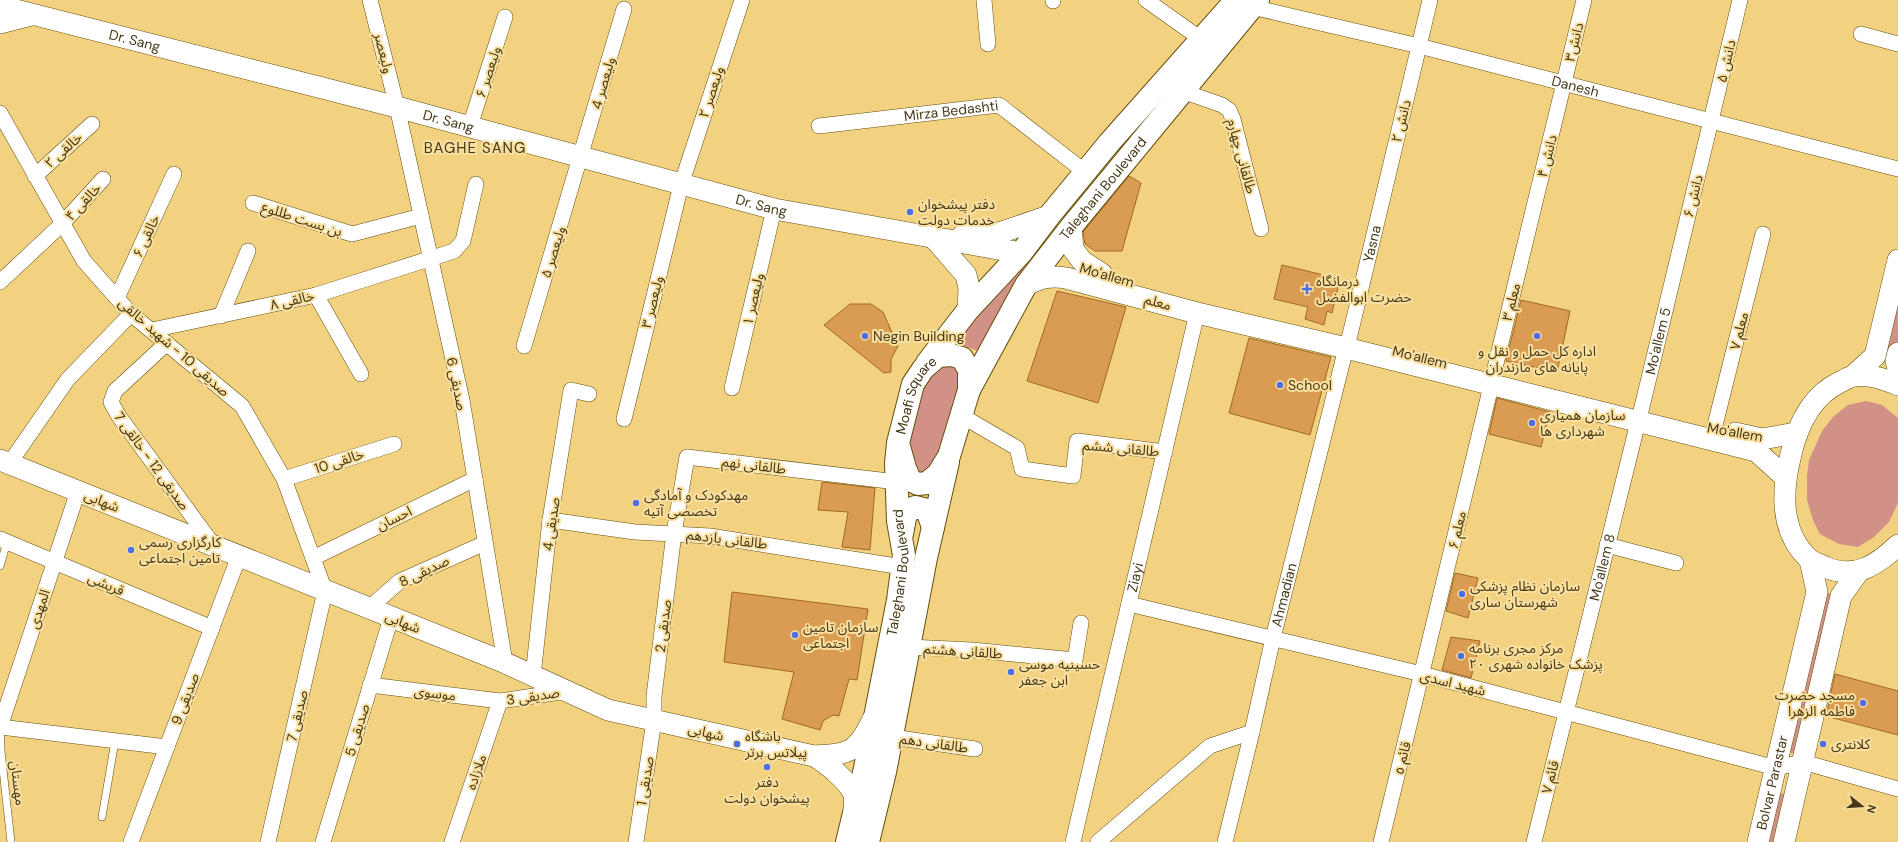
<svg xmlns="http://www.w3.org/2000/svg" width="1898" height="842" font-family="'DM Sans','Noto Sans Arabic',sans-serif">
  <rect width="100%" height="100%" fill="#f2d181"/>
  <path fill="#d19187" d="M1019,267l5,2v8l-44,75 -15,-6 -15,-2z
    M1898,276v67l-2,10 -9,4 -5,-4z
    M945,361l13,2 6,12 -10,49 -27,50h-13l-7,-15 4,-44 7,-24z
    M1866,401l16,4 16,13v85l-9,19 -15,15 -16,10 -19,-3 -19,-10 -7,-14 -6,-20v-24l2,-16 13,-29 12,-15 14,-11z
    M1824,592l11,3 -40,159 -8,-3z
    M1776,793l11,1 -11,48h-12z"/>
  <path fill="#da9c53" stroke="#9f6925" d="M1129,176l12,7 -19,68h-27l-10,-7 -2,-12z
    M1282,265l58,14 -8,34 -5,-2 -3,14 -19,-6 3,-12 -34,-8z
    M1057,291l69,16 -28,96 -71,-22z
    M1521,300l49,11 -13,61 -51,-11z
    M850,304h21l12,8 15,34 -7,13v13l-7,1 -60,-48z
    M1249,338l82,19 -21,78 -81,-22z
    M1497,398l53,14 -9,35 -52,-13z
    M822,482l53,6 -5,62 -28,-3 6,-35 -30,-2z
    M1455,573l23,5 -10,40 -22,-7z
    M732,592l136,17 -11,71 -8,-1 -10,37 -6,-1 -10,6 -3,9 -38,-11 12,-47 -70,-10z
    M1451,637l29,4 -9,37 -29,-8z
    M1835,674l63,17v44l-72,-19z"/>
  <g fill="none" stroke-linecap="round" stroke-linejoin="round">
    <defs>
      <path id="lane" d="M0,566l7,-24
        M0,727l1,24 10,91
        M102,817l13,-76"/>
      <g id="street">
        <path d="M370,0l27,107 65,293 43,263"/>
        <path d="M984,0l4,44"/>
        <path d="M1053,0v1"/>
        <path d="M1146,0l55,39"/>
        <path id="s1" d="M1252,7l167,39 479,123"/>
        <path d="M1861,34l37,10"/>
        <path d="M1182,91l40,14 7,5 4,9 28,110"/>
        <path d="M0,113l84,148 47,53 111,92 42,73 41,112 -57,251"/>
        <path d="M470,126l35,-109"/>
        <path id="s2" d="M819,126l180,-21 86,67"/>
        <path d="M35,176l57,-52"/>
        <path d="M253,203l99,31 69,-18"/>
        <path d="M0,282l62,-58 41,-45"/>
        <path d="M316,295l45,79"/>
        <path d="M117,298l57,-124"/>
        <path d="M221,316l27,-65"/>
        <path d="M152,330l164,-35 138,-44 9,-10 13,-57"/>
        <path id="s3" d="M1349,339l81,-339"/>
        <path d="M167,343l-52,48 -4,11 7,13 96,131"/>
        <path d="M524,346l100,-337"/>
        <path d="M1493,376l91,-376"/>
        <path d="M732,388l42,-179"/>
        <path id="s4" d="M1641,411l99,-411"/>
        <path d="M962,416l55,32 5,21 51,7 4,-35 88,11"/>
        <path d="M624,419l57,-234 61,-185"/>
        <path d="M1714,429l49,-195"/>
        <path d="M9,464l59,-85 63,-65"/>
        <path d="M284,479l110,-35"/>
        <path d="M550,520l85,12 75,4 192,31"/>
        <path d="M0,539l212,89"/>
        <path d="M1607,545l69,18"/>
        <path d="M313,558l162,-79"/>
        <path d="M1129,604l293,70 354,94 27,-6 95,27"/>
        <path d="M368,609l32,-28 85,-38"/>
        <path d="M909,647l63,3 103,10 6,-37"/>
        <path d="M533,676l17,-156 21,-130 18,4"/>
        <path d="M370,685l130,16 67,-10"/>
        <path d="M0,727l78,-236"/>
        <path d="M0,727l167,20"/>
        <path d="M892,737l83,12"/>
        <path d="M131,842l108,-286"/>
        <path d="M323,842l68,-224"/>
        <path d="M452,842l48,-141"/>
        <path d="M636,842l18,-122v-24l20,-163 13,-76 210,25"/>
        <path id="s5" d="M1073,842l124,-529"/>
        <path d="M1098,842l112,-96 42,-14"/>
        <path id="s6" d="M1225,842l27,-110 21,-94 73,-290"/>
        <path d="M1381,842l110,-456"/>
        <path id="s7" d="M1534,842l104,-420"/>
      </g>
      <g id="secondary">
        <path id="s8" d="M0,6l397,101 377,102 247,44"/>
        <path d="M0,23l31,-8"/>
        <path d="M1071,227l2,22 9,12 20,13"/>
        <path d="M963,235l36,-2 50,-17"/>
        <path d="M933,237l33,38 3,13 -1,22"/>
        <path d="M1026,285c15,-7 24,-10 40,-7l131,35 149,35 410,103 29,26"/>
        <path d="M1898,353l-2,8 2,8"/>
        <path d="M1853,376l22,-20 23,-96"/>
        <path d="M1898,385c-14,-6 -28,-11 -44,-9 -4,0 -9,4 -14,6 -29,14 -42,42 -49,72 -9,36 -12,77 18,105 4,4 11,5 16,8 30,13 52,-2 73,-22"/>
        <path d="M1735,433l27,6 34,-6"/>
        <path d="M0,460l501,201 107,49 206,46c36,-2 43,-3 59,-37"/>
        <path d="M814,756c11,6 36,26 40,39 1,5 0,13 0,19"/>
        <path id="s9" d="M1758,842l59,-250 -7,-32"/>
        <path d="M1784,842l57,-246 18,-25"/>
      </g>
      <g id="primary">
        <path d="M927,363l41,-53 53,-57 28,-37 60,-73 127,-143"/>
        <path id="s10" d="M969,390l57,-105 45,-58 187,-227"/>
        <path d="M902,534l4,-21 9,-6 12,3 6,17"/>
        <path id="s11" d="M847,842l18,-74 33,-168 6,-45 -6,-34 -2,-58 2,-20 15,-59 10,-15 15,-13 13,-1 11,3 7,12v20l-20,66 -11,18 -11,9 -9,1 -8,-4 -5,-12 -7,-25"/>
        <path d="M868,842l17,-70 41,-214 22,-96"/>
      </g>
    </defs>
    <use href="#lane" stroke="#654f0a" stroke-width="8"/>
    <use href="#street" stroke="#654f0a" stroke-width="16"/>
    <use href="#secondary" stroke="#654f0a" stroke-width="22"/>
    <use href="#primary" stroke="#654f0a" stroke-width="24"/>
    <use href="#lane" stroke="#fff" stroke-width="7"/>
    <use href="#street" stroke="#fff" stroke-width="15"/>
    <use href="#secondary" stroke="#fff" stroke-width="21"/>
    <use href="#primary" stroke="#fff" stroke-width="22"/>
  </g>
  <g fill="#4e6fe4" stroke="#f9e0a0" stroke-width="1.5">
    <circle cx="910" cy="212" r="4"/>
    <path d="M1305 283h4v4h4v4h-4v4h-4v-4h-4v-4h4z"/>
    <circle cx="865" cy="336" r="4"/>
    <circle cx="1537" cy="336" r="4"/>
    <circle cx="1280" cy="385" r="4"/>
    <circle cx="1532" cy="423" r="4"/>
    <circle cx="636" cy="503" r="4"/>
    <circle cx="131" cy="550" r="4"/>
    <circle cx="1462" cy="594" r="4"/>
    <circle cx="795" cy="635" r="4"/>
    <circle cx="1461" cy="656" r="4"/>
    <circle cx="1011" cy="672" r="4"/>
    <circle cx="1863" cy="703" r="4"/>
    <circle cx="737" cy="744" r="4"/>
    <circle cx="1823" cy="744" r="4"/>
    <circle cx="767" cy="767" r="4"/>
  </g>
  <g text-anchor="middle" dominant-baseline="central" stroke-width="4" stroke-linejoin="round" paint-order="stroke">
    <g font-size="14" fill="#463917" stroke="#f9e0a0">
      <text stroke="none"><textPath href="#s8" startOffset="139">Dr. Sang</textPath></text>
      <text transform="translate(1574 42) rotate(-76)">دانش٣</text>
      <text transform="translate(384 53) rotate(76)">ولیعصر</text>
      <text transform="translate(1726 61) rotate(-77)">دانش ۵</text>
      <text transform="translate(488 72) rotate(-72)">ولیعصر ۶</text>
      <text transform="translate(603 83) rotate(-74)">ولیعصر 4</text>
      <text stroke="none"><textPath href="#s1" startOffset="333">Danesh</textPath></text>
      <text transform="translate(711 92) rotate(-72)">ولیعصر ٢</text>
      <text stroke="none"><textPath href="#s2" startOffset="133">Mirza Bedashti</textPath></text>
      <text stroke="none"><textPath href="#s8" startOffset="463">Dr. Sang</textPath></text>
      <text transform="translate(1401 121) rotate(-76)">دانش ٢</text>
      <text transform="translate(63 150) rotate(-42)">خالقی ۲</text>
      <text transform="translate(1242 156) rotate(75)">طالقانی چهارم</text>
      <text transform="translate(1547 156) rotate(-76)">دانش ۴</text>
      <text stroke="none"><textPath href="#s10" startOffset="243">Taleghani Boulevard</textPath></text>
      <text transform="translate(1693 196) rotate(-76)">دانش ۶</text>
      <text transform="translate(83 202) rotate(-47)">خالقی ۴</text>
      <text stroke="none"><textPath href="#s8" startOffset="787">Dr. Sang</textPath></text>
      <text transform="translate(302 219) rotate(18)">بن بست طللوع</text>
      <text transform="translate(146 236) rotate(-65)">خالقی ۶</text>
      <text stroke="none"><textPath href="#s3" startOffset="98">Yasna</textPath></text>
      <text transform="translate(553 252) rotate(-73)">ولیعصر ۵</text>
      <text transform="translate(1107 275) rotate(16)">Mo'allem</text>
      <text transform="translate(753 299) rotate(-77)">ولیعصر ١</text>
      <text transform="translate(292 300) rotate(-13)">خالقی ۸</text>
      <text transform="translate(652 302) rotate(-76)">ولیعصر ٣</text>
      <text transform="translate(1158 302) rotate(15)">معلم</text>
      <text transform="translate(1511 302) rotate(-76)">معلم ۳</text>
      <text transform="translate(1739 331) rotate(-76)">معلم ٧</text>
      <text stroke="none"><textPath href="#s4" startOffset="72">Mo'allem 5</textPath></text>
      <text transform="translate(174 347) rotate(41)">صدیقی 10 - شهید خالقی</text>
      <text transform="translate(1420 357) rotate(14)">Mo'allem</text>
      <text transform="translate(457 384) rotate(78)">صدیقی 6</text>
      <text stroke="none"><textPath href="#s11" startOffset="457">Moafi Square</textPath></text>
      <text transform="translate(1735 432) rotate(10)">Mo'allem</text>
      <text transform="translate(1121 448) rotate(5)">طالقانی ششم</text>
      <text transform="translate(152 461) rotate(54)">صدیقی 12 - خالقی 7</text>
      <text transform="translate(339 461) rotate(-18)">خالقی 10</text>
      <text transform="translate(754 465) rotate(7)">طالقانی نهم</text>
      <text transform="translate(102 501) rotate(22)">شهابی</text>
      <text transform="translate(394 518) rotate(-26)">احسان</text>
      <text transform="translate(551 524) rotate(-82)">صدیقی 4</text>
      <text transform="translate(1457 530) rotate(-77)">معلم ۶</text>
      <text transform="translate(727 539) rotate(7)">طالقانی یازدهم</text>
      <text stroke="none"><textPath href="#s7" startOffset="283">Mo'allem 8</textPath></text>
      <text transform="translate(424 571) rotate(-26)">صدیقی 8</text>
      <text stroke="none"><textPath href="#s11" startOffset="275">Taleghani Boulevard</textPath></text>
      <text stroke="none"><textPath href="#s5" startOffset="272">Ziayi</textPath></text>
      <text transform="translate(106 584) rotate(23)">قریشی</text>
      <text stroke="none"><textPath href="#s6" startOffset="254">Ahmadian</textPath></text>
      <text transform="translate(39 609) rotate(-72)">المهدی</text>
      <text transform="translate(403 622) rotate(22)">شهابی</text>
      <text transform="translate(663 626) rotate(-83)">صدیقی 2</text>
      <text transform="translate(963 651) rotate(4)">طالقانی هشتم</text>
      <text transform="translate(1453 683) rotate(14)">شهید اسدی</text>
      <text transform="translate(435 693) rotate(7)">موسوی</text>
      <text transform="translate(533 696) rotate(-9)">صدیقی 3</text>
      <text transform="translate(185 699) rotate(-69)">صدیقی 9</text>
      <text transform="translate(297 716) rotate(-77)">صدیقی 7</text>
      <text transform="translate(357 730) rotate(-73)">صدیقی 5</text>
      <text transform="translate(706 732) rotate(13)">شهابی</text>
      <text transform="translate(934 743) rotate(8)">طالقانی دهم</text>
      <text transform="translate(1402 758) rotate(-76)">قائم ٥</text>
      <text transform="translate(476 772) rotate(-71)">ملازاده</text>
      <text transform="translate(1550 777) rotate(-76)">قائم ٧</text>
      <text transform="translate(645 781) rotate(-81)">صدیقی 1</text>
      <text transform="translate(18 783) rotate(83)">مهستان</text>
      <text stroke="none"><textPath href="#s9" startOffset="61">Bolvar Parastar</textPath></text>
    </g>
    <g font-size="14" fill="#463917" stroke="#f9e0a0" text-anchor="start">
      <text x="918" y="204">دفتر پیشخوان<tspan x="918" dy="16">خدمات دولت</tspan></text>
      <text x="1316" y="281">درمانگاه<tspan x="1316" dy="16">حضرت ابوالفضل</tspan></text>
      <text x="873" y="336">Negin Building</text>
      <text x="1537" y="351" text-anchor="middle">اداره کل حمل و نقل و<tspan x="1537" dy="16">پایانه های مازندران</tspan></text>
      <text x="1288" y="385">School</text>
      <text x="1540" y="415">سازمان همیاری<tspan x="1540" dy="16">شهرداری ها</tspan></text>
      <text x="644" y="495">مهدکودک و آمادگی<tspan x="644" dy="16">تخصصی آتیه</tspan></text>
      <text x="139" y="542">کارگزاری رسمی<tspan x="139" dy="16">تامین اجتماعی</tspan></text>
      <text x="1470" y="586">سازمان نظام پزشکی<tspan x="1470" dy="16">شهرستان ساری</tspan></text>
      <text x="803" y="627">سازمان تامین<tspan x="803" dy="16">اجتماعی</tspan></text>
      <text x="1469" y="648">مرکز مجری برنامه<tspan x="1469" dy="16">پزشک خانواده شهری ٢٠</tspan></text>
      <text x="1019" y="664">حسینیه موسی<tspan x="1019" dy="16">ابن جعفر</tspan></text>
      <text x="1855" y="695" text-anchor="end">مسجد حضرت<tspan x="1855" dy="16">فاطمه الزهرا</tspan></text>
      <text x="745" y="736">باشگاه<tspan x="745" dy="16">پیلاتس برتر</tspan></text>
      <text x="1831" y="744">کلانتری</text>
      <text x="767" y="782" text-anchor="middle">دفتر<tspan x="767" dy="16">پیشخوان دولت</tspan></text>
    </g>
    <g font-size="15" letter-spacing="1" fill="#463917" stroke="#f9e0a0">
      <text x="475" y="148">BAGHE SANG</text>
    </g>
  </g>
  <g transform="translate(1862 806) rotate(107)" stroke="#f9e0a0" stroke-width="3" paint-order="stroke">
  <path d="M0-3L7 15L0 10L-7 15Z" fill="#463917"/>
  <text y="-6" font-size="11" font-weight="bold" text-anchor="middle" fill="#463917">N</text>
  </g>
</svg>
